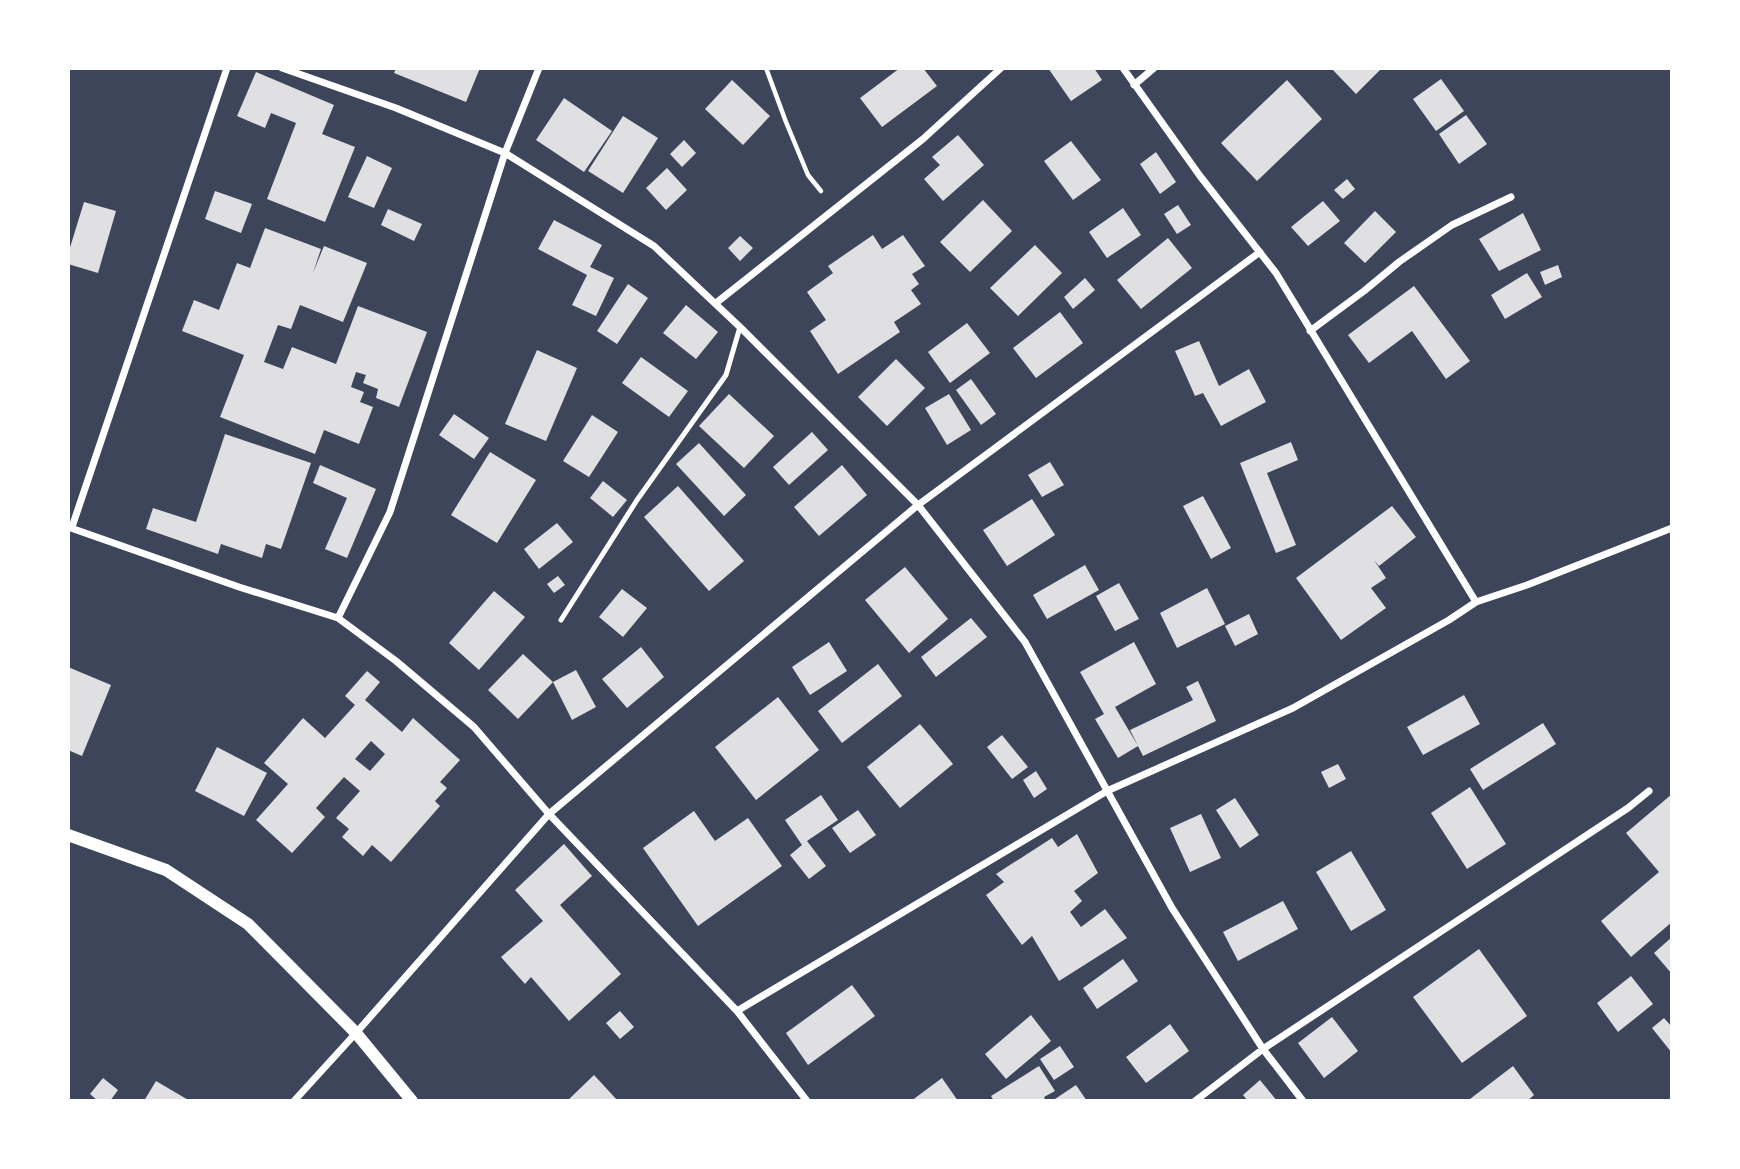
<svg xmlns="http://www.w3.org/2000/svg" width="1740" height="1169" font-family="'Noto Sans',sans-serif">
  <rect width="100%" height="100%" fill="#2d3142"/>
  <path fill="#3c4559" d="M68,68h1604v1033h-1604z"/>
  <path fill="#e0e0e3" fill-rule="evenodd" d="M396,68h84l-14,34 -72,-29z
    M900,68h23l14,18 -55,41 -22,-29z
    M1048,68h46l8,12 -31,21z
    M1331,68h51l-26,26z
    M256,72l78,33 -12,29 33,13 -30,75 -58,-23 29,-76 -25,-10 -6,15 -28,-12z
    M1441,79l23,32 -28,20 -23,-32z
    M732,80l38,36 -27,29 -38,-36z
    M1287,80l35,39 -65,62 -36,-38z
    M564,98l48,33 -28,41 -48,-32z
    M1466,115l21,29 -28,20 -20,-30z
    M623,116l35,22 -35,55 -35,-22z
    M958,135l26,30 -41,36 -19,-22 16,-14 -8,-8z
    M684,140l12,13 -14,14 -12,-13z
    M1071,141l30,39 -28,20 -29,-39z
    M1156,152l20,30 -16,12 -20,-30z
    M367,156l25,12 -18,40 -26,-11z
    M667,168l20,22 -21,20 -20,-22z
    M1347,179l8,10 -12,10 -9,-9z
    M215,191l37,13 -11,29 -36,-14z
    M983,200l29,31 -42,41 -30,-30z
    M1323,201l17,20 -32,25 -17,-19z
    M84,202l32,9 -18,62 -30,-9v-10z
    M1178,205l13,20 -14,9 -13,-20z
    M1123,208l18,27 -34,23 -18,-26z
    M388,209l34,15 -8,17 -33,-16z
    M1375,211l21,21 -31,31 -21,-20z
    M1523,213l18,37 -42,21 -20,-32z
    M554,220l48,25 -12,22 24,11 -18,38 -24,-11 15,-30 -49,-26z
    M265,228l56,21 -8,24 11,-27 43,17 -24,59 -43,-17 -9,24 -13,-4 -14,37 19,7 9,-22 44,17 22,-58 69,26 -28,75 -23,-9 2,-9 -15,-6 3,-8 -10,-3 -5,15 13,5 -4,10 13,5 -14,37 -35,-14 -9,24 -95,-37 24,-62 -62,-24 12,-31 25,10 18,-47 13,5z
    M873,235l9,14 21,-14 22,31 -13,8 7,10 -8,6 10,14 -27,18 6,10 -62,42 -28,-43 16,-11 -19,-28 26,-19 -5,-7z
    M740,236l13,12 -13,13 -12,-13z
    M1168,238l24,30 -51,41 -24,-29z
    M1035,245l27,28 -44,43 -28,-28z
    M1558,265l4,12 -17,8 -5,-13z
    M1527,273l15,24 -37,22 -14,-24z
    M1085,278l10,12 -22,19 -9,-12z
    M628,284l20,14 -31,46 -20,-13z
    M1414,286l56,75 -24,18 -34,-48 -43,32 -21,-28z
    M686,305l32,27 -22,27 -33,-26z
    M1060,312l23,31 -47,35 -23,-30z
    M967,323l23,30 -40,30 -22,-31z
    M1199,341l20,45 30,-17 17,33 -45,24 -18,-33 -8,3 -20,-45z
    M537,350l40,18 -31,73 -41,-17z
    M641,357l47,34 -19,26 -47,-34z
    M896,359l29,29 -38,38 -29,-29z
    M971,379l25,35 -15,11 -25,-35z
    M729,394l45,42 -30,32 -45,-42z
    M949,394l22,36 -24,15 -22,-37z
    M454,414l35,24 -15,21 -35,-24z
    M592,415l26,17 -29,45 -26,-16z
    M812,432l16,18 -39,35 -16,-18z
    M225,434l86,29 -30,86 -15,-5 -4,14 -41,-14 -3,10 -72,-25 7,-21 43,14z
    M1291,442l7,18 -31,13 29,72 -20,8 -36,-90z
    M699,443l47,52 -22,21 -48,-52z
    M490,452l46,28 -39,63 -46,-28z
    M1050,462l14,23 -22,12 -14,-22z
    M320,465l56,24 -29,69 -22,-9 22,-51 -34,-15z
    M842,465l25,30 -48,41 -25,-29z
    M603,481l24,19 -14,17 -23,-19z
    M678,486l66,75 -35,30 -65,-74z
    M1203,496l28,52 -20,11 -28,-53z
    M1032,499l23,36 -48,31 -24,-36z
    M1392,506l24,31 -37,29 -5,-6 12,18 -15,10 15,20 -45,32 -45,-62z
    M557,523l16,19 -34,27 -15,-20z
    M1085,565l14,25 -52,29 -14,-24z
    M905,567l43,52 -39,34 -44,-53z
    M558,576l7,9 -11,8 -7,-9z
    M1119,583l20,36 -24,12 -19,-35z
    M1207,588l18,36 -48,24 -17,-35z
    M622,589l25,19 -24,29 -24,-20z
    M494,591l31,26 -46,53 -30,-27z
    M1249,614l9,20 -23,12 -10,-20z
    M971,618l16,19 -51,40 -15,-20z
    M829,642l18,29 -37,24 -18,-28z
    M1134,642l22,42 -41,23 23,39 -20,12 -23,-39 9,-5 -24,-42z
    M641,647l23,30 -37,31 -25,-29z
    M523,654l30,28 -35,37 -30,-29z
    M878,664l24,32 -60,47 -24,-32z
    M68,667l43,18 -29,71 -14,-6z
    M576,670l20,37 -24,13 -19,-38z
    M367,671l13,11 -15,18 37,32 11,-14 47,42 -20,22 7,6 -12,13 5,5 -49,56 -19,-17 -9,11 -21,-19 7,-8 -13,-11 24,-27 -16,-14 -28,31 9,9 -33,36 -36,-33 32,-36 -24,-21 39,-45 22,20 30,-33 -10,-9zM371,741l14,13 -15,17 -15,-12z
    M1198,681l18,40 -73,35 -13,-26 63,-30 -7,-13z
    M1464,695l16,29 -57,31 -16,-28z
    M778,697l41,53 -63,50 -41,-53z
    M1543,723l13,21 -73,46 -13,-21z
    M920,724l33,40 -53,44 -33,-41z
    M1002,735l26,32 -16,12 -25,-32z
    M217,747l50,26 -23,43 -49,-25z
    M1338,764l8,15 -17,9 -8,-16z
    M1036,771l11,18 -13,9 -11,-18z
    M1470,787l36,57 -39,25 -36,-56z
    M1672,794v128l-41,35 -30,-36 58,-49 -33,-39z
    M821,795l17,25 -31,21 19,25 -17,13 -19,-24 12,-10 -17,-25z
    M1235,798l24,37 -19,13 -24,-38z
    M858,810l18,25 -26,18 -18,-25z
    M694,811l21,30 33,-23 34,48 -84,60 -55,-78z
    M1201,814l20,44 -31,14 -20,-44z
    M1077,834l21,39 -24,18 8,10 -12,11 11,15 24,-18 22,29 -68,43 -27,-45 -10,9 -36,-50 18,-13 -8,-8 56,-36 6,9z
    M564,844l28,32 -32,29 61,69 -52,47 -38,-44 -6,7 -24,-27 42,-36 -28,-31z
    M1351,851l35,59 -35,21 -35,-59z
    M1283,901l15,28 -60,32 -15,-29z
    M1672,937v37l-18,-21z
    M1479,949l48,67 -65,47 -49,-66z
    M1123,959l15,22 -41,28 -14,-21z
    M1631,976l22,28 -35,28 -21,-29z
    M852,985l23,31 -67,49 -22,-32z
    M620,1011l14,16 -14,12 -14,-16z
    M1031,1015l20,26 -45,38 -21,-25z
    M1332,1017l26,34 -34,27 -26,-35z
    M1664,1018l8,9v26l-20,-25z
    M1170,1024l19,27 -43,32 -20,-26z
    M1060,1046l14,21 -20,13 -14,-21z
    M1039,1066l16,25 -11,6 2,4h-52l-3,-5z
    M1513,1066l21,29 -7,6h-55l-2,-2z
    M594,1075l24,26h-51z
    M103,1078l15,12 -8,11h-12l-8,-7z
    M942,1078l16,23h-47z
    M1260,1080l17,21h-29l-5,-6z
    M156,1081l34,20h-46z
    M1076,1085l11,16h-35z"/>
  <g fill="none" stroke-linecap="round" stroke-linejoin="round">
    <path stroke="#fff" stroke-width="4.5" d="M766,68l20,54 22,53 13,16"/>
    <path stroke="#fff" stroke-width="5" d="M561,620l76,-120 89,-125 14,-48"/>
    <path stroke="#fff" stroke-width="7" d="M282,68l114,40 109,45 149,93 86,81 178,178 107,137 147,266 91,141 40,52
      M1123,68l77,108 76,97 200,329
      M1134,85l20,-17
      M716,303l207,-164 78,-71
      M1310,331l54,-40 35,-29 53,-37 59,-28
      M68,527l171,60 99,31 58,43 78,66 75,87 188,197 70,90
      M72,527l155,-459
      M338,618l52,-106 115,-359 34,-85
      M737,1011l370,-220 186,-83 156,-88 27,-18 51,-17 145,-57
      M294,1101l62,-68 193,-219 369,-309 342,-253
      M1195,1101l68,-52 365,-241 21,-17"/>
    <path stroke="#fff" stroke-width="12" d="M68,835l98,35 82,54 108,109 56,68"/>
  </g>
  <rect width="1740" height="1169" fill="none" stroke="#ffffff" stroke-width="140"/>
</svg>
